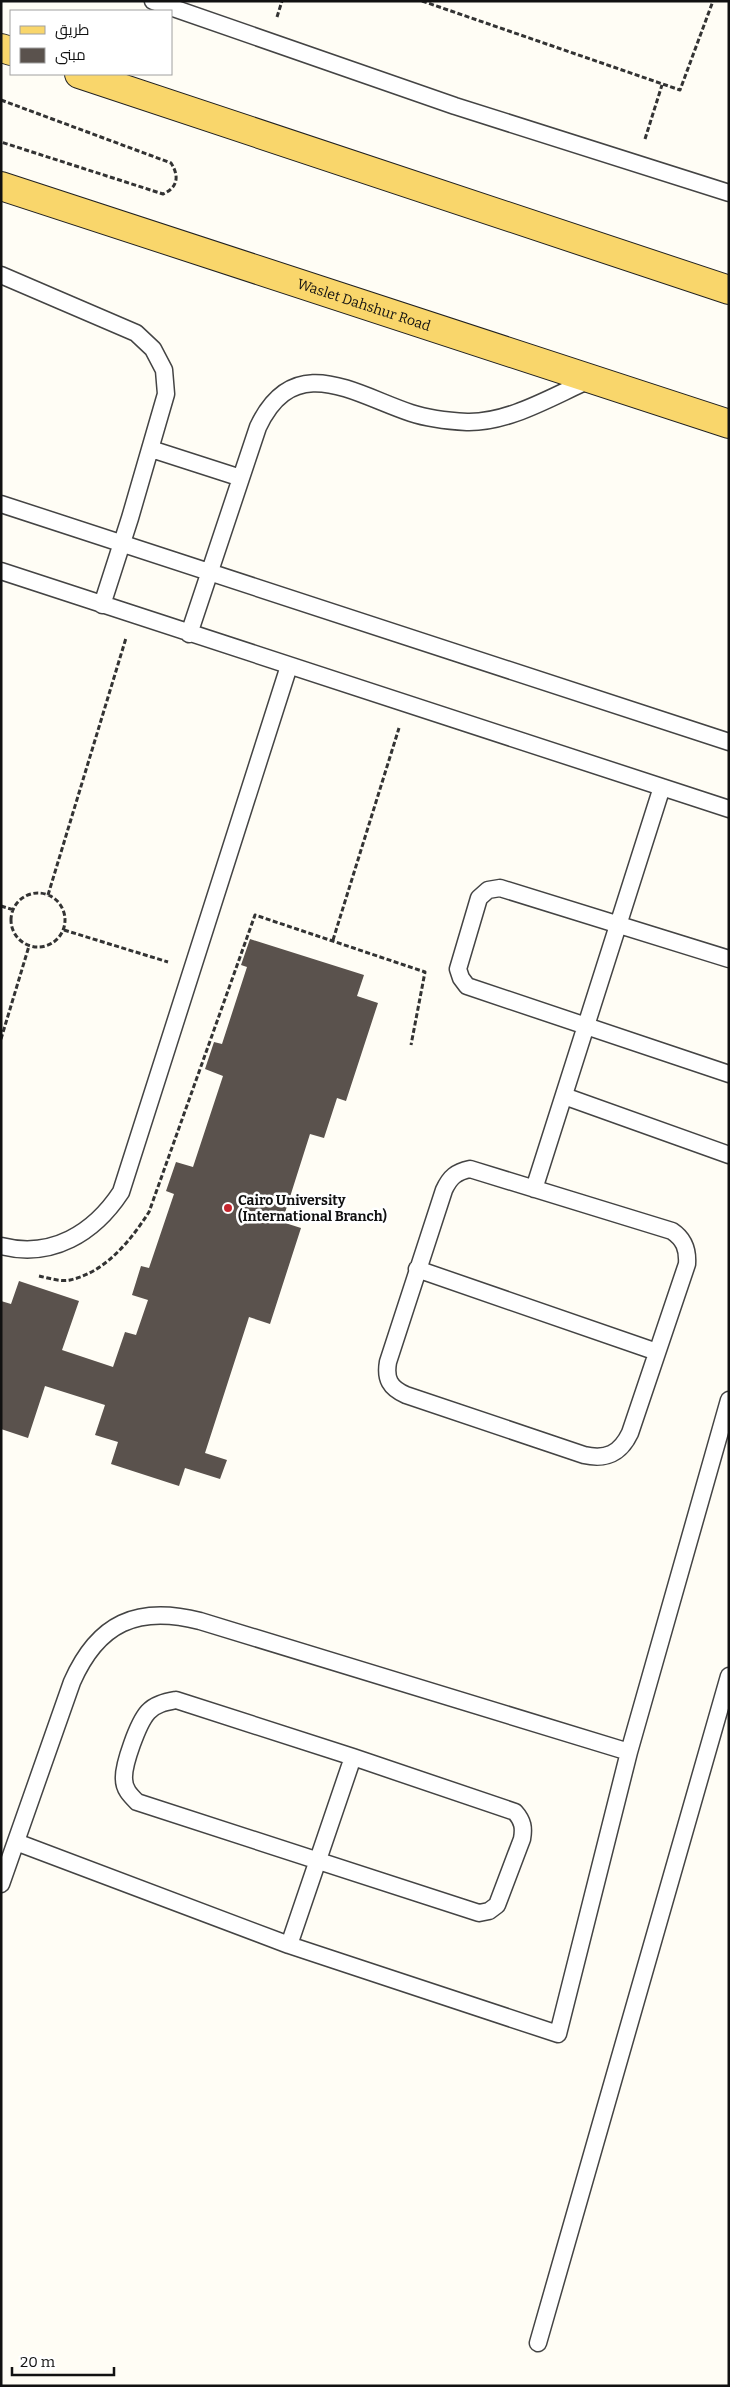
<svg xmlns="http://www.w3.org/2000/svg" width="730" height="2387" font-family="Bitter,Cairo,serif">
  <rect width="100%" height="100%" fill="#fffdf5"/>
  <path fill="#5a524d" d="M250,939l114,36 -7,21 21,7 -32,98 -9,-3 -13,40 -14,-4 -28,88 19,6 -31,96 -21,-7 -44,136 22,7 -7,19 -35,-11 -6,18 -68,-22 7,-22 -23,-7 10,-30 -60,-19 -17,52 -27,-9v-128l10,3 8,-23 60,20 -17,49 51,17 12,-35 11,3 12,-35 -16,-5 9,-29 8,2 25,-74 -8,-3 10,-29 17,5 30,-91 -18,-7 9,-27 8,2 25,-77 -6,-2z"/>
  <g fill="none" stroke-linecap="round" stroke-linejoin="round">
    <defs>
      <path id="lane" d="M153,1l302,105 274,87
        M1,275l135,58 17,16 11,21 2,24 -36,124 -28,87
        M151,449l90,29
        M1,504l728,238
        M1,571l728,238
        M189,634l69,-207c36,-77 96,-33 153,-14 18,6 38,8 56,9 43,1 87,-27 125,-43
        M729,959l-229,-71 -12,2 -9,8 -21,71 3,9 6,8 262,88
        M564,1096l165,59
        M470,1169l202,62c12,8 16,18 15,33l-57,169c-10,21 -24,27 -46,22l-178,-60c-16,-7 -21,-16 -18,-33l56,-172c6,-13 12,-18 26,-21z
        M534,1189l128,-402
        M1,1246c51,13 93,-13 120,-54l168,-526
        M417,1269l240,83
        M176,1700l177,57 162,55c8,9 9,16 7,27l-25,66 -8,6 -10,2 -342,-111c-7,-7 -13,-13 -13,-23 -1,-14 14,-56 24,-67 7,-8 18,-10 28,-12z
        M16,1842l273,103 269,89 71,-282 100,-352
        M1,1884l71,-202c26,-59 65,-77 128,-61l429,131
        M289,1945l64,-188
        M538,2343l191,-667"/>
      <g id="primary">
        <path d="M1,48l10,3"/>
        <path d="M79,74l650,216"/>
        <path id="s1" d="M1,186l728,238"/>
      </g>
    </defs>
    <use href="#lane" stroke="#444" stroke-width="19"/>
    <use href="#primary" stroke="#222" stroke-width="30"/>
    <path stroke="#333" stroke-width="3" stroke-dasharray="5 2.5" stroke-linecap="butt" d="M422,1l258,89 33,-89
      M277,17l5,-16
      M1,100l170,63c9,14 6,25 -8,31l-162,-52
      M645,139l17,-54
      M11 920a27 27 0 1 1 54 0a27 27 0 1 1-54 0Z
      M48,895l78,-257
      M1,906l13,4
      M64,930l104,32
      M333,940l66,-212
      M1,1039l28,-93
      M39,1276c9,2 22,6 31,4 36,-8 61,-40 79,-68l106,-297 170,57 -14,73"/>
    <use href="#lane" stroke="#fff" stroke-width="16"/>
    <use href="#primary" stroke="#f9d66b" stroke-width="28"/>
  </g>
  <circle fill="#c4262e" stroke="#fff" stroke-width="2" cx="228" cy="1208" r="5"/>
  <g text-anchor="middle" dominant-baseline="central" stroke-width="5" stroke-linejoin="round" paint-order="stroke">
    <g font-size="14" fill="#111" stroke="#fff">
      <text stroke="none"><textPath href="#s1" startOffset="382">Waslet Dahshur Road</textPath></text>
    </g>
    <g font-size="14" font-weight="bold" fill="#111" stroke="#fff" text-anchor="start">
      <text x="238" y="1200">Cairo University<tspan x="238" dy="16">(International Branch)</tspan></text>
    </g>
  </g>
  <rect width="730" height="2387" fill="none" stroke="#111111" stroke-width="5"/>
  <rect x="10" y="10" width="162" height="65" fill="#ffffff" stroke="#a0a0a0"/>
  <rect x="20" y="26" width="25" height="8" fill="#f9d66b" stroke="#a0a0a0"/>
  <text x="55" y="35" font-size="15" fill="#111111">طريق</text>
  <rect x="20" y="48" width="25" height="15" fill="#5a524d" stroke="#a0a0a0"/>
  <text x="55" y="60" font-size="15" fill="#111111">مبنى</text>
  <path d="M12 2367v8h102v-8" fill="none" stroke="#111111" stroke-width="2.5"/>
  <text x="20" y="2367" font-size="15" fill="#111111" stroke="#ffffff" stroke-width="4" paint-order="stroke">20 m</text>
</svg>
